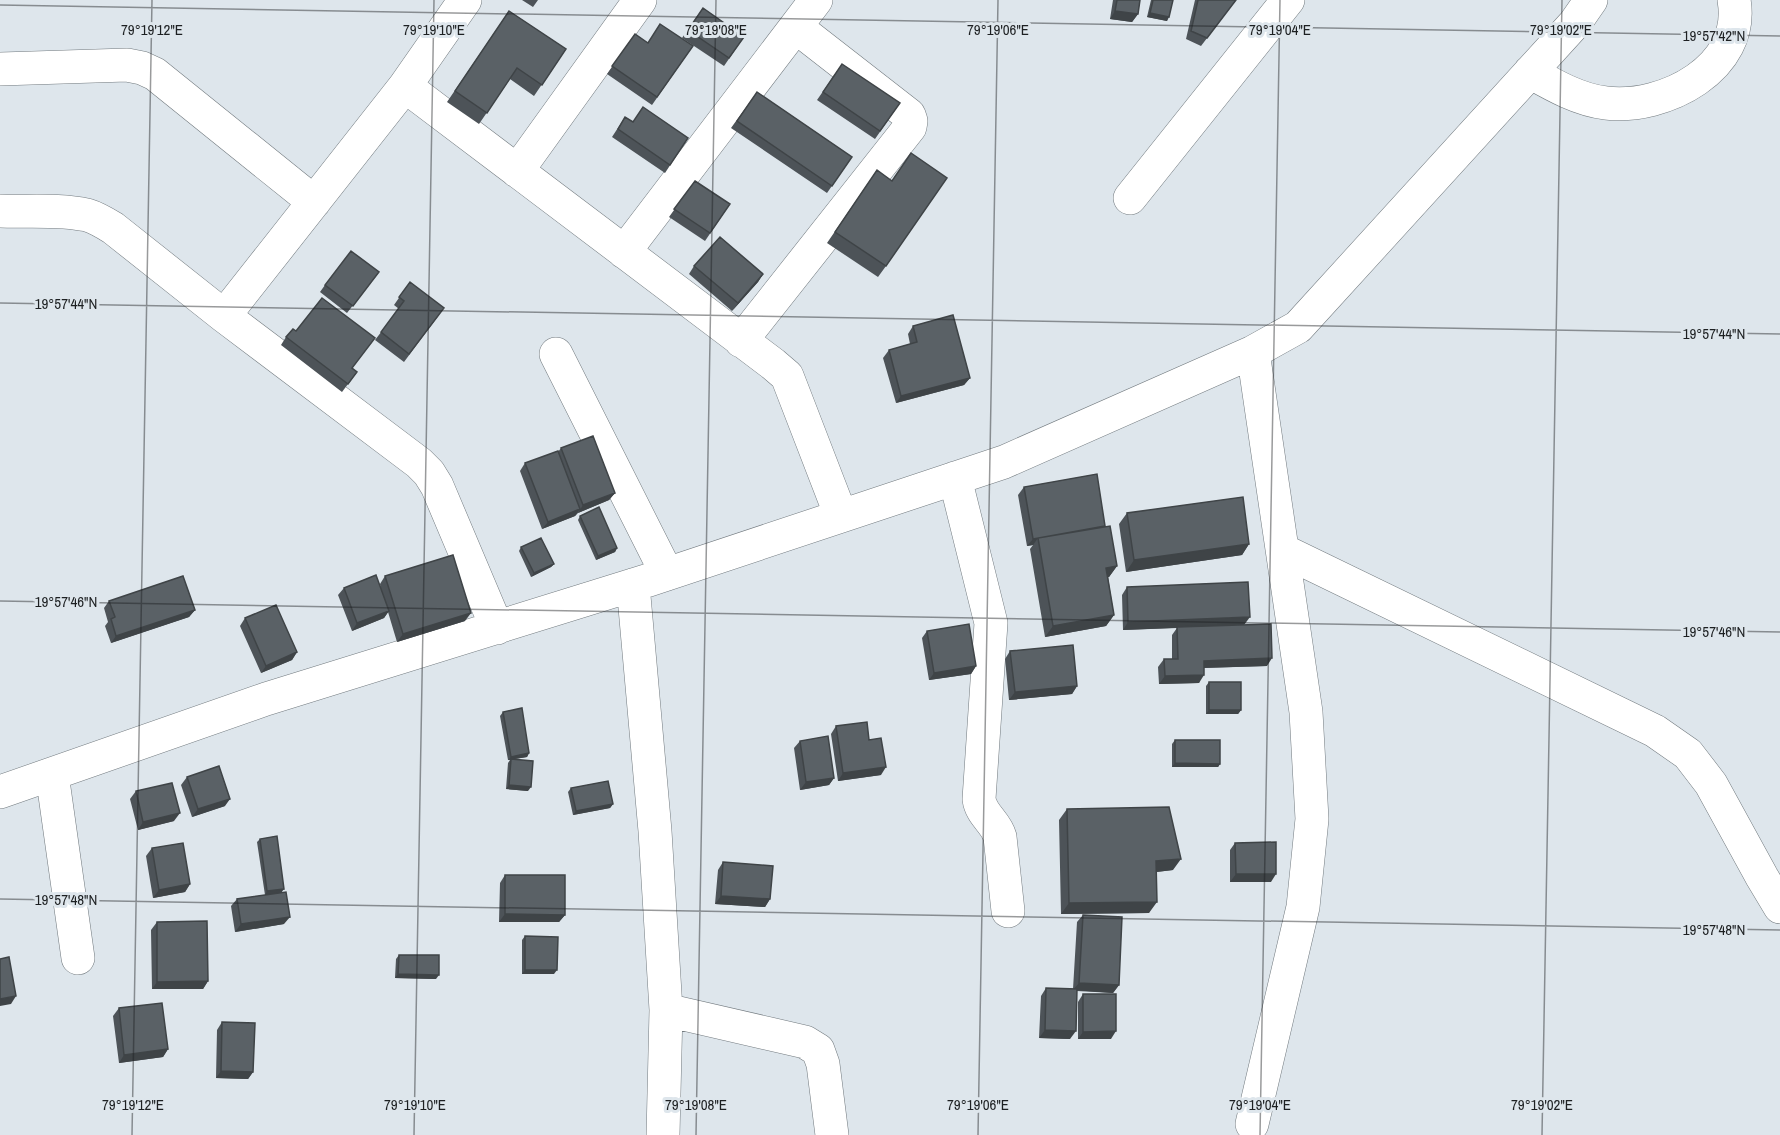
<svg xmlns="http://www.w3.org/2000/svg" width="1780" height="1135" font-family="'Archivo Narrow',sans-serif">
  <rect width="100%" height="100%" fill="#dee6ec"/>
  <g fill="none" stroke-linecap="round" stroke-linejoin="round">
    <defs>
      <path id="minor" d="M0,69l127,-4 15,3 13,6 159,128
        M1530,72c23,13 49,28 76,31 58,7 140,-35 128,-103
        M405,86l368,278 14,12 54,140
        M517,171l123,-171
        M1130,198l158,-198
        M0,211c28,1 60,-2 87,4 10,3 18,8 26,13l111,88 195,147 10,10 8,13 60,142
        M624,252l192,-252
        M224,316l181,-230 60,-86
        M741,341l169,-214 1,-6 -2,-6 -113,-88
        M556,354l111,220
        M955,478l36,145 -12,176c2,16 17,23 21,38l8,74
        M1284,551l371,180 33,23 23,30 51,93 18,30
        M633,585l22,246 11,179 -3,125
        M52,774l26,184
        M0,792l266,-93 383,-119 355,-118 249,-110 45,-25 277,-304 16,-23
        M666,1010l139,32 13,8 5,14 9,71
        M1252,1124l51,-217 9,-88 -6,-107 -53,-360"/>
    </defs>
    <use href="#minor" stroke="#727a7f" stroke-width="34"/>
    <use href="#minor" stroke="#fff" stroke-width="33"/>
  </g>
  <path fill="#4d5358" d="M522,0h16l-5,7z
    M1113,0h27l-2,14 -6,8 -22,-3z
    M1151,0h22l-6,21 -20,-4z
    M1195,0h41l-35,46 -15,-7z
    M703,8l41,29 -20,29 -42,-28z
    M509,11l57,38 -32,47 -24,-17 -31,45 -32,-22z
    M635,34l13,9 45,3 -41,59 -45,-31z
    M842,64l58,39 -25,36 -58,-39z
    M757,92l95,65 -25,36 -96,-65z
    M625,117l8,5 55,16 -23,35 -53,-36z
    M877,170l9,96 -8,11 -51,-34z
    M695,181l35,23 -25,37 -36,-24z
    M694,266l69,8 -5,8 -26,29 -43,-37z
    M379,272l-32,41 -27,-21 5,-7z
    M410,282l29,33 -35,47 -29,-22 24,-31 -5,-4z
    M913,326l57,52 -6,7 -68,18 -13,-45 6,-8 21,-6 -2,-10z
    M286,337l66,32 5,3 -15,20 -61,-47z
    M561,448l54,45 -6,7 -31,13 -3,3 -33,13 -22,-58 5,-8 33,-11z
    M1024,487l81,39 12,40 -8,11h-1l6,38 -8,11 -61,11 -15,-88 3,-4 -6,1 -9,-51z
    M1127,513l122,31 -7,11 -116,17 -7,-48z
    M580,516l37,32 -2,4 -19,8 -18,-40z
    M521,547l33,17 -3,3 -20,10 -12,-26z
    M385,576l80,45 -68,21 -9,-30 -4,6 -32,13 -14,-36 6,-7 37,2 -1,-6z
    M1127,587l117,38 -52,2 75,39 -63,2 -5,15 -40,1 -1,-17 6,-8h8v-24l5,-7 -54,2 -1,-35z
    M109,601l86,9 -6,7 -78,26 -6,-17 3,-4 -4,-14z
    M245,618l52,34 -5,8 -31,13 -21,-47z
    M927,631l49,35 -5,8 -42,6 -7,-42z
    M1010,651l67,35 -5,8 -63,6 -4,-41z
    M1209,682l32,28 -3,4h-32v-28z
    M503,712l26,41 -2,4 -12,2 13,32 -22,-2 2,-26 2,-3h-2l-8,-44z
    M836,726l33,14 12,35 -43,6 -7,-47z
    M1175,740l45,24 -2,3h-46v-23z
    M800,741l34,37 -5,7 -29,5 -6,-42z
    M187,777l38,29 -33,11 -11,-32z
    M571,788l42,16 -3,4 -37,7 -5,-23z
    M136,791l38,30 -36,9 -8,-31z
    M1067,809l106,61 -17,2 -7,41 -88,1 -2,-94z
    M260,839l22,53 2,32 -49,8 -4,-26 6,-7 28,-4 -8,-53z
    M1235,843l36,39h-41v-32z
    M152,848l38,36 -5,8 -32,6 -7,-42z
    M723,862l47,37 -5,8 -50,-3 3,-34z
    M505,875l60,40 -6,7h-60l1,-39z
    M1083,915l36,70 -6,8 -36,-2 -7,48 -31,-1 2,-42 5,-8 27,1 4,-67z
    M157,922l51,59 -5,8h-51l-1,-59z
    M525,936l29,38h-32v-34z
    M399,955l37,24 -41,-1 1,-19z
    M1083,994l28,45h-33v-37z
    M119,1008l49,41 -5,8 -44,6 -6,-47z
    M222,1022l31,50 -5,7 -32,-1 1,-48z"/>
  <path fill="#3f4447" d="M1115,11l23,3 -6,8 -22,-3z
    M1150,13l19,4 -2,4 -20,-4z
    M763,274l-5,8 -26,29 6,-8z
    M970,378l-6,7 -68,18 5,-7z
    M615,493l-6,7 -31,13 5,-8z
    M580,509l-5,7 -33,13 6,-7z
    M1105,526l-67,12 -5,7 -6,1 6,-7z
    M1249,544l-7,11 -116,17 8,-12z
    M617,548l-2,4 -19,8 2,-4z
    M554,564l-3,3 -20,10 3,-4z
    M1117,566l-8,11 -11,2 8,-11z
    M195,610l-6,7 -78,26 5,-7z
    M389,611l-5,7 -32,13 5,-8z
    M471,613l-6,8 -68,21 6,-8z
    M1114,615l-8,11 -61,11 8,-11z
    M1250,617l-6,8 -121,5 5,-8z
    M297,652l-5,8 -31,13 5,-7z
    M1272,658l-5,8 -68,2 5,-7z
    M976,666l-5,8 -42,6 5,-7z
    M1204,675l-5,8 -40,1 6,-8z
    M1077,686l-5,8 -63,6 6,-8z
    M1209,710h32l-3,4h-32z
    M529,753l-2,4 -19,3 3,-3z
    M1175,763l45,1 -2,3h-46z
    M886,767l-5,8 -43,6 5,-8z
    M834,778l-5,7 -29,5 6,-8z
    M509,785l22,2 -3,4 -22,-2z
    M230,799l-5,7 -33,11 6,-8z
    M613,804l-3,4 -37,7 3,-4z
    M180,813l-6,8 -36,9 5,-8z
    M1181,859l-8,11 -25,3 8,-12z
    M1236,874h40l-5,8h-41z
    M190,884l-5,8 -32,6 6,-8z
    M284,889l-3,4 -16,2 2,-4z
    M721,896l49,3 -5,8 -50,-3z
    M1157,902l-8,11 -88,1 8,-11z
    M505,914l60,1 -6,7h-60z
    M290,917l-6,7 -49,8 6,-8z
    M525,970h32l-3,4h-32z
    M398,974l41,1 -3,4 -41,-1z
    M208,981l-5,8h-51l5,-7z
    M1079,983l40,2 -6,8 -40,-3z
    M16,996l-5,8 -11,2v-7z
    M1045,1030l31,1 -6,8 -31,-1z
    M1116,1031l-5,8h-33l5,-7z
    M168,1049l-5,8 -44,6 5,-8z
    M221,1071l32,1 -5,7 -32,-1z"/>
  <path fill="#5a6166" stroke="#3f4447" stroke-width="1.5" d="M1117,0h23l-2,14 -23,-3z
    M1153,0h20l-4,17 -19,-4z
    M1198,0h38l-29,38 -16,-7z
    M703,8l41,29 -15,21 -41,-28z
    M509,11l57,38 -24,36 -25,-17 -30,45 -32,-22z
    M660,24l33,22 -36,51 -45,-31 23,-32 13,9z
    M842,64l58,39 -20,28 -57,-39z
    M757,92l95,65 -20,29 -95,-65z
    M643,107l45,31 -18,27 -52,-36 7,-12 8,5z
    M911,153l36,25 -61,88 -51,-34 42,-62 15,11z
    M695,181l35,23 -20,29 -36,-24z
    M720,237l43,37 -25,29 -44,-37z
    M351,251l28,21 -26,34 -28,-21z
    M410,282l34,26 -35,46 -28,-22 23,-31 -5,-4z
    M322,298l53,40 -23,30 5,4 -9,12 -62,-47 7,-8 3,2z
    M953,315l17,63 -69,18 -12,-46 28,-8 -4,-16z
    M593,436l22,57 -32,12 -22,-57z
    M558,451l22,58 -32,13 -23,-59z
    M1097,474l8,52 -72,13 -9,-52z
    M1243,497l6,47 -115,16 -7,-47z
    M599,507l18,41 -19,8 -18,-40z
    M1110,526l7,40 -11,2 8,47 -61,11 -15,-88z
    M541,538l13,26 -20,9 -13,-26z
    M453,555l18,58 -68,21 -18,-58z
    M376,575l13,36 -32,12 -13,-35z
    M183,576l12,34 -79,26 -5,-17 4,-2 -6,-16z
    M1248,582l2,35 -122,5 -1,-35z
    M276,605l21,47 -31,14 -21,-48z
    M969,624l7,42 -42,7 -7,-42z
    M1271,624l1,34 -68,3v14l-39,1 -1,-17h14l-1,-32z
    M1073,645l4,41 -62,6 -5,-41z
    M1209,682h32v28h-32z
    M522,708l7,45 -18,4 -8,-45z
    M867,722l2,18 12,-2 5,29 -43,6 -7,-47z
    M828,736l6,42 -28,4 -6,-41z
    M1175,740h45v24l-45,-1z
    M511,759l22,2 -2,26 -22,-2z
    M219,766l11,33 -32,10 -11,-32z
    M608,781l5,23 -37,7 -5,-23z
    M172,783l8,30 -37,9 -7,-31z
    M1169,807l12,52 -25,2 1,41 -88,1 -2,-94z
    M277,836l7,53 -17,2 -7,-52z
    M1276,842v32h-40l-1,-31z
    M183,843l7,41 -31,6 -7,-42z
    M723,862l50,4 -3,33 -49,-3z
    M505,875h60v40l-60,-1z
    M286,892l4,25 -49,7 -4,-25z
    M1083,915l39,2 -3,68 -40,-2z
    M207,921l1,60 -51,1v-60z
    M525,936l33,1 -1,33h-32z
    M399,955h40v20l-41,-1z
    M9,957l7,39 -16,3v-40z
    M1046,988l31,1 -1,42 -31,-1z
    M1083,994h33v37l-33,1z
    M162,1003l6,46 -44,6 -5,-47z
    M222,1022l33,1 -2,49 -32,-1z"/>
  <path fill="none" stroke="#1d2022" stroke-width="1.5" stroke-opacity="0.45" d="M0,5l1780,31M0,303l1780,31M0,601l1780,31M0,899l1780,31M132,1135l20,-1135M414,1135l20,-1135M696,1135l20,-1135M978,1135l20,-1135M1260,1135l20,-1135M1542,1135l20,-1135"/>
  <g font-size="15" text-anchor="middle" fill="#1d2022" stroke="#dee6ec" stroke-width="6" stroke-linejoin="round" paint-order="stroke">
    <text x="152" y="35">79°19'12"E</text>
    <text x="434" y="35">79°19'10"E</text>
    <text x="716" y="35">79°19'08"E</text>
    <text x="998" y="35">79°19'06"E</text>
    <text x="1280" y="35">79°19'04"E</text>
    <text x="1561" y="35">79°19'02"E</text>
    <text x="1714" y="41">19°57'42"N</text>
    <text x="66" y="309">19°57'44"N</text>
    <text x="1714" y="339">19°57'44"N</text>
    <text x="66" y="607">19°57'46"N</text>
    <text x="1714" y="637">19°57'46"N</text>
    <text x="66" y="905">19°57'48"N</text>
    <text x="1714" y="935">19°57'48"N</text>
    <text x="133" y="1110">79°19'12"E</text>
    <text x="415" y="1110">79°19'10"E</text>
    <text x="696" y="1110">79°19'08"E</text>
    <text x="978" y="1110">79°19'06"E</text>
    <text x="1260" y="1110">79°19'04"E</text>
    <text x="1542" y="1110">79°19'02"E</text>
  </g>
</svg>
